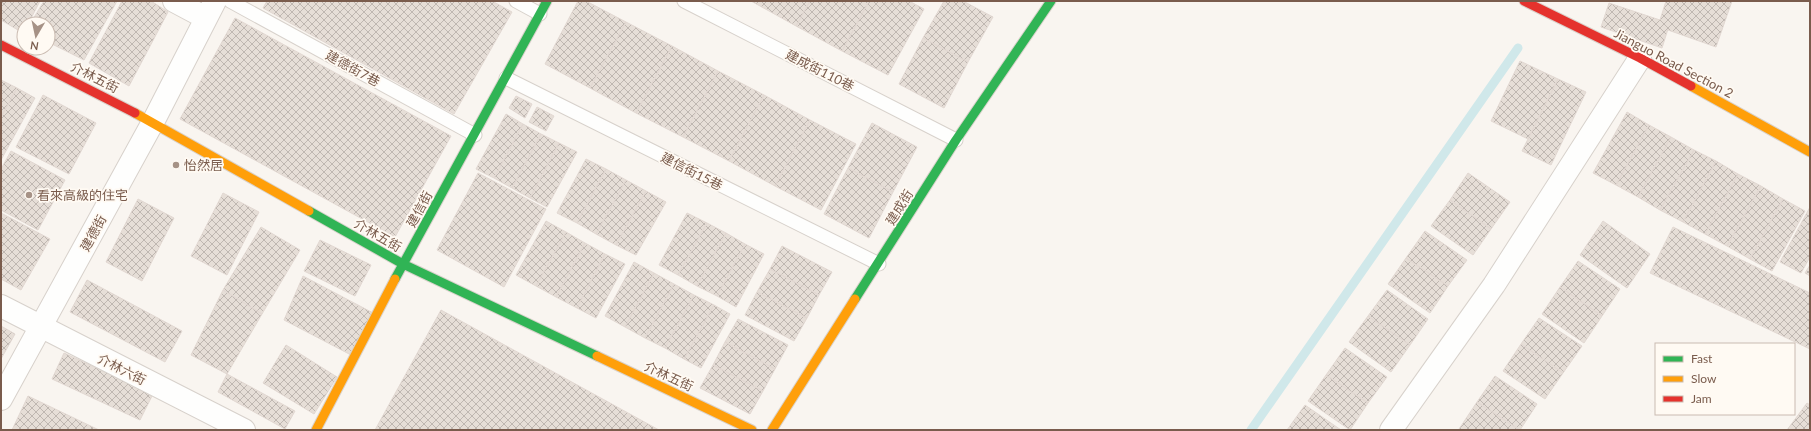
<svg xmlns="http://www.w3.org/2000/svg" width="1811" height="431" font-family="Lato,'Noto Sans TC',sans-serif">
  <defs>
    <pattern id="building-cross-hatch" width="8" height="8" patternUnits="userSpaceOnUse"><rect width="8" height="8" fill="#e6ded7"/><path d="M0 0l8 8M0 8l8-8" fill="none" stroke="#bfb7b1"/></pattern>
  </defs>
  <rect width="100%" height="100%" fill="#f9f5f0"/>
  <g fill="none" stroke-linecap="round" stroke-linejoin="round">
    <path stroke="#d0e8ea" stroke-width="9" d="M1251,430l267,-382"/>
  </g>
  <path fill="url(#building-cross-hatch)" stroke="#e2d8d2" d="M1,1h39l-12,23h-4l-1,9 -22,-13z
    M44,1h73l-33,59 -36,-18v-18h-18z
    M122,1h29l17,11 -39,74 -40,-23z
    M267,1h225l20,11 -58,102 -191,-106z
    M578,1h8l40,21 -36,66 -45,-24z
    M751,1h59l-14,25z
    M810,1h59l-27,50 -46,-25z
    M869,1h40l15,8 -36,66 -46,-24z
    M944,1h19l30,16 -25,45 -45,-24z
    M1666,1h66l-16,46 -48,-17v-1l-6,19 -61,-21 8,-24 51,17z
    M235,18l216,118 -56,101 -215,-118z
    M626,22l46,24 -36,67 -46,-25z
    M923,38l45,24 -24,46 -45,-24z
    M672,46l46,25 -35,66 -47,-24z
    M1520,61l38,18 -30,60 -37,-18z
    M718,71l46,24 -35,66 -46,-24z
    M1558,79l28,13 -35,73 -29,-14z
    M1,80l16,8 -16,29z
    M17,88l18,10 -34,62v-43z
    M43,95l53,28 -27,51 -53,-27z
    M764,95l46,25 -35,66 -46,-25z
    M516,96l16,8 -7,14 -16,-10z
    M537,107l17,9 -8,15 -17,-9z
    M1627,112l22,13 -33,60 -23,-12z
    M506,114l17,10 -29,54 -18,-9z
    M810,120l46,24 -35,66 -46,-24z
    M872,123l45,24 -24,45 -45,-24z
    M523,124l18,10 -29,54 -18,-10z
    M1649,125l22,12 -33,60 -22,-12z
    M541,134l18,9 -29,55 -18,-10z
    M1671,137l23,13 -34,60 -22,-13z
    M559,143l18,9 -30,55 -17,-9z
    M1694,150l22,11 -33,61 -23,-12z
    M11,151l54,29 -27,50 -37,-20v-41z
    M586,159l20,10 -29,54 -20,-10z
    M1716,161l22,13 -33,60 -22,-12z
    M848,168l45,24 -24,46 -45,-24z
    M606,169l20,11 -30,54 -19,-11z
    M478,173l68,36 -42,78 -67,-37z
    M1468,173l42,29 -19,27 -41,-29z
    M1738,174l23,12 -34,60 -22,-12z
    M626,180l20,11 -30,54 -20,-11z
    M1761,186l22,13 -33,60 -23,-13z
    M646,191l20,11 -30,53 -20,-10z
    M223,193l36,19 -32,63 -36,-19z
    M138,199l36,19 -32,63 -36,-19z
    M1783,199l22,12 -33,60 -22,-12z
    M1450,200l41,29 -18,26 -42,-29z
    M1810,207v50l-9,16 -21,-11z
    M1,213l49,26 -29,51 -20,-11z
    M687,213l20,10 -29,52 -19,-10z
    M546,221l20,11 -30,54 -20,-11z
    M1603,221l47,33 -23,34 -47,-33z
    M707,223l19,10 -29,53 -19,-11z
    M261,227l39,23 -38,64 -39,-24z
    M1673,227l137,66v56l-160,-76z
    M1425,231l42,29 -19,26 -42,-28z
    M566,232l19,11 -29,54 -20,-11z
    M726,233l19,11 -28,52 -20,-10z
    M320,240l51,25 -16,31 -51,-25z
    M585,243l20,11 -28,54 -21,-11z
    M745,244l19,10 -28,53 -19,-11z
    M782,246l50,26 -13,23 -49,-26z
    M605,254l20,10 -29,54 -19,-10z
    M1406,258l42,28 -18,27 -42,-29z
    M1578,261l42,28 -18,27 -42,-29z
    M634,262l20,11 -29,54 -20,-11z
    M1810,265v11l-5,-3z
    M770,269l49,26 -12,23 -50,-26z
    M654,273l20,11 -29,54 -20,-11z
    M303,276l72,38 -22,42 -69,-36z
    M87,280l95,51 -17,31 -95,-50z
    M674,284l20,11 -29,53 -20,-10z
    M1560,287l42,29 -18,27 -42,-29z
    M223,290l39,24 -35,60 -36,-19z
    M1387,290l41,29 -18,26 -42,-29z
    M757,292l50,26 -13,23 -49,-26z
    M694,295l20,10 -30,54 -19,-11z
    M714,305l16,9 -29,54 -17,-9z
    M441,310l218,120h-284z
    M1368,316l42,29 -19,27 -42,-30z
    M1539,318l43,28 -19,27 -42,-29z
    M738,319l50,26 -13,24 -50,-27z
    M1,326l14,8 -14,25z
    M725,342l50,27 -12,22 -50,-26z
    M1521,344l42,29 -18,26 -42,-28z
    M286,345l51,32 -23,37 -51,-31z
    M1345,348l42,29 -19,26 -42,-28z
    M64,353l89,41 -13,26 -88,-41z
    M713,365l50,26 -13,23 -50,-26z
    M227,374l68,37 -10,18 -67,-37z
    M1326,375l42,28 -18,27 -42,-29z
    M1495,376l42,28 -17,26 -43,-28z
    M28,396l71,34h-87z
    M1477,402l42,28h-59l-1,-1z
    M1807,403l3,2v25h-23z
    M1305,405l36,25h-54z"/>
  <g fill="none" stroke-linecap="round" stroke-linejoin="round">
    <defs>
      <path id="lane" d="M230,1l245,134
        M516,1l24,13
        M684,1l272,139
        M506,78l373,186"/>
      <path id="street" d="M174,1l32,17
        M1,306l243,124
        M1,399l152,-277 62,-121
        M1391,430l103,-145 146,-227"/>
      <path id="fast" d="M309,211l94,53 194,92
        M395,279l152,-278
        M855,299l101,-159 95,-139"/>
      <path id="slow" d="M1691,86l119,66
        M135,113l174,98
        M597,356l155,74
        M316,430l79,-151
        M772,430l83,-131"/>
      <path id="jam" d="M1524,1l116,57 51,28
        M1,45l134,68"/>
    </defs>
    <use href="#lane" stroke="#d7d1cb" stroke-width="15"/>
    <use href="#street" stroke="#d7d1cb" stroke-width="24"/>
    <use href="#fast" stroke="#d9d2cb" stroke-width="11"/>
    <use href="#slow" stroke="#d9d2cb" stroke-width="11"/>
    <use href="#jam" stroke="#d9d2cb" stroke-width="11"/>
    <use href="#lane" stroke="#fefefd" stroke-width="13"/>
    <use href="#street" stroke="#fefefd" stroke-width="22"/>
    <use href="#fast" stroke="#30b455" stroke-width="9"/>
    <use href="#slow" stroke="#ff9f0a" stroke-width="9"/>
    <use href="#jam" stroke="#e5322d" stroke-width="9"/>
  </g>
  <g fill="#a69286" stroke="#fffaf3" stroke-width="1.5">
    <circle cx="176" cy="165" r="4"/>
    <circle cx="29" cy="195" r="4"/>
  </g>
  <g text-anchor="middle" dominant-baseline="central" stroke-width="3.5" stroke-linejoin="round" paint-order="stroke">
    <g font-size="13" fill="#7a5c4d" stroke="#fffaf3">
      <text transform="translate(1674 63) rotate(28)">Jianguo Road Section 2</text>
      <text transform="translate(353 68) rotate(29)">建德街7巷</text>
      <text transform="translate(820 70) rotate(27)">建成街110巷</text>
      <text transform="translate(95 77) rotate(27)">介林五街</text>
      <text transform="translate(692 171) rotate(27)">建信街15巷</text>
      <text transform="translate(899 207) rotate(-58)">建成街</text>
      <text transform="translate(419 209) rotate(-61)">建信街</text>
      <text transform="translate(93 233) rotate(-61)">建德街</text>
      <text transform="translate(378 235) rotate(30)">介林五街</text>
      <text transform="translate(122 369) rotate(27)">介林六街</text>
      <text transform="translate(669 376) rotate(25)">介林五街</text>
    </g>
    <g font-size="13" fill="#7a5c4d" stroke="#fffaf3" text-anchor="start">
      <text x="184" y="165">怡然居</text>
      <text x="37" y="195">看來高級的住宅</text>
    </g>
  </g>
  <rect width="1811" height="431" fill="none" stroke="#7a5c4d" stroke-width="4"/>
  <rect x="1655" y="343" width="140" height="72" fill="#fffaf3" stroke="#cabbb1"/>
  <rect x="1663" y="356" width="20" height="6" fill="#30b455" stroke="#cabbb1"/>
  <text x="1691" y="363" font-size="12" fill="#7a5c4d">Fast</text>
  <rect x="1663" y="376" width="20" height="6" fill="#ff9f0a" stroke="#cabbb1"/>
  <text x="1691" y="383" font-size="12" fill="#7a5c4d">Slow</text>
  <rect x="1663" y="396" width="20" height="6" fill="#e5322d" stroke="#cabbb1"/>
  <text x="1691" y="403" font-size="12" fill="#7a5c4d">Jam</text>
  <g transform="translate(36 36) rotate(189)"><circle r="19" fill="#fffaf3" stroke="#cabbb1"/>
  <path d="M0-3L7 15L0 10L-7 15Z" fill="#a69286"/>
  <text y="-6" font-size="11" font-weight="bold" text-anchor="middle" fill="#7a5c4d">N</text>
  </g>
</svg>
